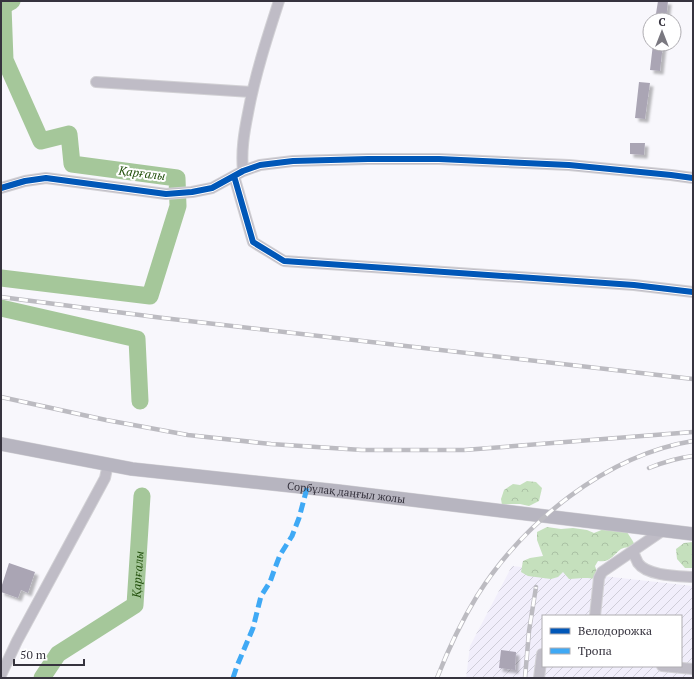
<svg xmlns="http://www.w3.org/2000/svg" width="694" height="679" font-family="'PT Serif',serif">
  <defs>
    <pattern id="industrial-furrows" width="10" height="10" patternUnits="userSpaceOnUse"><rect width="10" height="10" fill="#f1eefb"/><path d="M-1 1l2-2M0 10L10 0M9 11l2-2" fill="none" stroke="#cfcdd8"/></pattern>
    <pattern id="forest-crowns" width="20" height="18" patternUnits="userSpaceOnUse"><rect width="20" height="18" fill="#c5e0bd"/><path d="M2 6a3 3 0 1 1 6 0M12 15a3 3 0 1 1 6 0" fill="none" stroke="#aac1a4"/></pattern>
    <filter id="shadow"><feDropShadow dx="3.5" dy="3.5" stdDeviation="1" flood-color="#0004"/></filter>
  </defs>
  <rect width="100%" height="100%" fill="#f8f7fc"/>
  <path fill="url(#industrial-furrows)" fill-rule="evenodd" d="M512,566l181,20v92h-227l4,-32zM543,616h138v50h-138z"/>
  <path fill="url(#forest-crowns)" d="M527,481l9,1 6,6 -3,13 -10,5 -9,-2h-10l-8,1 -1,-6 3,-9 9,-6 7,1z
    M547,527l14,2 12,-1 14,2 7,3 10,-4 22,1c3,6 7,10 9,16 -4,1 -10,1 -14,3 -8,6 -11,14 -23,12l-3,5 2,6v6c-6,1 -8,0 -14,0 -4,0 -9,1 -14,1l-6,-7 -5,5 -7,2 -23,-3 -7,-4 2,-11 7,-3 13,-2 -6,-16v-8z
    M693,542v26h-8l-8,-9 -1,-10 8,-6z"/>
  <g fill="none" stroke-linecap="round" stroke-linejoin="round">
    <g stroke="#a5c79a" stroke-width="17">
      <path d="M1,278l149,18 28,-90 -1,-28 -105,-14 -3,-30 -28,7 -36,-81 -2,-54 9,-5"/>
      <path d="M1,308l136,31 3,62"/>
      <path id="s1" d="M42,678l16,-24 77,-49 7,-109"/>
    </g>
  </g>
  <path fill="#aaa5b4" filter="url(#shadow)" d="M658,1h10l-2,19h-11z
    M653,44h10l-3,27 -10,-1z
    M639,82l11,1 -5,36 -10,-1z
    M630,143h15l-1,12 -14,-1z
    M9,563l26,9 -7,21 -7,-3 -3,8 -17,-6v-4z
    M501,650l15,2 -1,18 -16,-2z"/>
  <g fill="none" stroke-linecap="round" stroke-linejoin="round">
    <defs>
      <path id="minor" d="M96,82l155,10
        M243,171c-2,-20 1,-38 5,-58 7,-38 19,-75 31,-112
        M234,176l19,66 31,19 350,24 59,7
        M1,188l24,-7 21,-3 120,16 26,-2 20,-4 31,-17 17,-6 33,-4 75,-2h71l130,6 102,10 22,3
        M633,551c1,3 3,8 5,12 9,13 40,13 55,14
        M595,616l4,-38 3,-6 60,-41
        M662,666l31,3
        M1,675l16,-34 88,-163 3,-14
        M539,678l3,-24h1"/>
      <g id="major">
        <path id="s2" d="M1,444l131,25 206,22 355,43"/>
      </g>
    </defs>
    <use href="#minor" stroke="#d2d1d5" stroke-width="12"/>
    <use href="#major" stroke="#d2d1d5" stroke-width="14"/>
    <use href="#minor" stroke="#bfbcc6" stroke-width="10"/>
    <use href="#major" stroke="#b7b5c0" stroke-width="13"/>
    <defs>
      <path id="rail" d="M1,297l162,21 530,61
        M1,397l105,23 82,15 83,9 91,6h102l229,-18
        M649,468c15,-6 28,-10 44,-12
        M437,678c11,-28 24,-56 40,-82 46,-73 129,-141 216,-155
        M525,678l4,-47 7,-44"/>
    </defs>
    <use href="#rail" stroke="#bcbbc1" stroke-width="4.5"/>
    <use href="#rail" stroke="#fff" stroke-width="3" stroke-dasharray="9" stroke-linecap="butt"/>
    <path stroke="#3fa9f5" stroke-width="5" stroke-dasharray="10 5" stroke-linecap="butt" d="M233,678l4,-12 16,-38 8,-32 9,-14 5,-14 5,-13 12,-19 7,-18 8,-30"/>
    <defs>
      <path id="cycleway" d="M234,176l19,66 31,19 350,24 59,7
        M1,188l24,-7 21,-3 120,16 26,-2 20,-4 31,-17 17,-6 33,-4 75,-2h71l130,6 102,10 22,3"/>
    </defs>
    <use href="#cycleway" stroke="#fff" stroke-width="8"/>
    <use href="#cycleway" stroke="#0057b8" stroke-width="6"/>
  </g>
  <g text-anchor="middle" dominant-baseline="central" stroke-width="4" stroke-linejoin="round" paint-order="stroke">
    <g font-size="11" fill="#36333e" stroke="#fff">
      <text stroke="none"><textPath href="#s2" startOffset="349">Сорбұлақ даңғыл жолы</textPath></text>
    </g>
    <g font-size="12" font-style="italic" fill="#214f0b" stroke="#fff">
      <text transform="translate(142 173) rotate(7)">Қарғалы</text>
      <text stroke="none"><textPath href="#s1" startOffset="151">Қарғалы</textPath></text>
    </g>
  </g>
  <rect width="694" height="679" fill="none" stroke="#36333e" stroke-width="4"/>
  <rect x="542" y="615" width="140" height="52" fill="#ffffff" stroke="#afadb2"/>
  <rect x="550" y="628" width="20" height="6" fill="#0057b8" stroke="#afadb2"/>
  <text x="578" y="635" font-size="12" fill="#36333e">Велодорожка</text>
  <rect x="550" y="648" width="20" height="6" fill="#3fa9f5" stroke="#afadb2"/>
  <text x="578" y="655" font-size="12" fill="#36333e">Тропа</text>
  <g transform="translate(662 32)"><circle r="19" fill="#ffffff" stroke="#afadb2"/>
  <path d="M0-3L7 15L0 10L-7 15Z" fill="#7a7880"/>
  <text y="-6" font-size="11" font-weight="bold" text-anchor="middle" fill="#36333e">С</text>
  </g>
  <path d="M14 659v6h70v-6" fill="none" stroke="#36333e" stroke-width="2"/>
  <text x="20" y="659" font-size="12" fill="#36333e" stroke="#ffffff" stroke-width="3" paint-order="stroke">50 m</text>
</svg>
